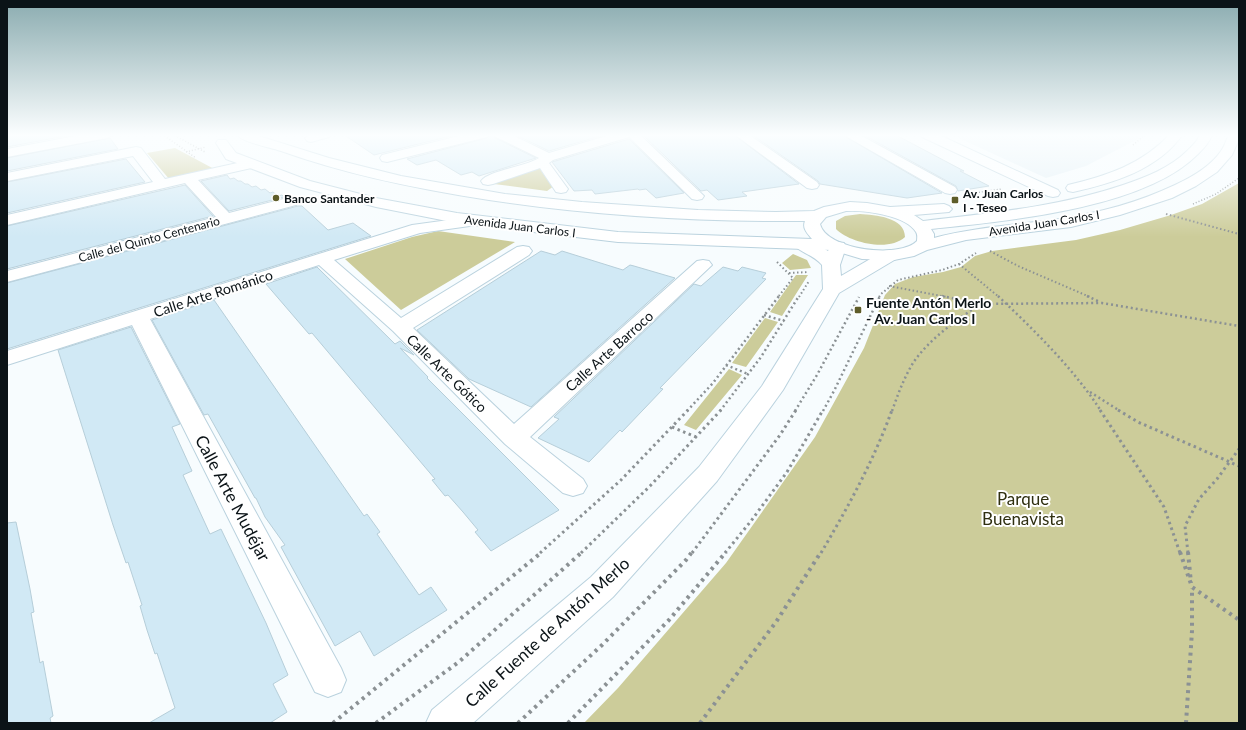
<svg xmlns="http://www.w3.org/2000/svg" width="1246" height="730" font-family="Lato,sans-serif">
  <rect width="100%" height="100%" fill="#f7fcfe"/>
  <path fill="#e4f0f6" d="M950,134h192l-4,5 -52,27 -40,12z"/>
  <path fill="#cccc9a" d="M175,148l41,22 -46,10 -23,-27z
    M537,168l5,2 12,16 -7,5 -53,-7 7,-6z
    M1239,183v540h-655l34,-35 108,-125 89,-126 49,-89 21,-53 10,-11 18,-7 30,-5 18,-5 14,-11 17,-5 84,-11 44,-10 51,-15 31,-11z
    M860,214c15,1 45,3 45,23 -16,15 -55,6 -69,-8v-8l9,-5z
    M438,231l77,11 -114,68 -56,-51 67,-22z
    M793,254l14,6 4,8 -21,2 -8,-7z
    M796,275h12l-26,41 -12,-4z
    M765,318l13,4 -32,45 -14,-4z
    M729,369l13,6 -46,55 -12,-5z"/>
  <path fill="#d1e9f5" stroke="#b6ced9" d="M7,134h69l-69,13z
    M343,134h116l-85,21z
    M490,134h3l2,4 41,20 -57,18 -7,-4 -11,3 -25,-15 -19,5 -10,-6 80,-21z
    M514,134h93l-58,17z
    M642,134h91l66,50 -57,8 5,4 -29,4 -11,-10 -6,1z
    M751,134h90l101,59 -35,5 -87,-14 -2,-3z
    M862,134h32l70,37h-4l29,15 -31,5 -2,-5z
    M110,138l8,11 -111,22v-13z
    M629,139l55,54 -28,5 -10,-9 -7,1 -1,-1 -43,5 -3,-4 -18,1 -22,-29z
    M126,159l19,23 -138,31v-31z
    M227,175l3,4 4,-1 4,3h3l4,3h3l4,3 4,-1 5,4 4,-1 5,4 3,-1 5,4 4,-1 2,2 -55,14 -28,-30z
    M185,185l28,31 -206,53v-43z
    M298,206h4l26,24 25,-7 18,13 -364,113v-66z
    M541,251l14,4 7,-4 61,19 7,-5 4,1 41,12 -144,129 -62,-28 -52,-49z
    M317,267l78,77 5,-3 14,14 -14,-7 28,29 -1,1 132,132 -68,41 -16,-19 3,-2 -15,-18 -15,-17 -3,1 -13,-16 3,-1 -123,-146 -3,1 -43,-50z
    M723,267l15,4 4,-4 24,6 -4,5 4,1 -106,109 3,1 -41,43 -2,-2 -31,32 -51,-24 21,-19 -5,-2 140,-133 7,2z
    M214,300l150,216 3,-2 13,18 -3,2 42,61 12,-8 16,23 -73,46 -14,-25 -25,15 -54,-99 4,-2 -20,-28 -9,-19h-1l-47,-84 -4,1 -52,-95z
    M131,327l49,97 -8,3 20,44 -9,4 27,59 11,-5 45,94 22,52 -15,9 14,28 -17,11h-121l26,-15 -18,-55 -2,1 -8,-24 -7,-24 2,-1 -14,-43 -2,1 -13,-38 -55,-175z
    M16,522l14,67 4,23 -3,1 9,50 3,-2 10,55 -3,2 1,5h-44v-200z"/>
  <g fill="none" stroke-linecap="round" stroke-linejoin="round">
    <defs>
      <path id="minor" d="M86,134h27l-6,4 -100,19v-8z
        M310,134h21l-2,3 -18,5 -4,-1 -2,-3z
        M467,134h22l-2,3 -100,25 -5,-1 -2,-3 2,-3z
        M494,134h16l39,19 64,-19h26l65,62 -2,3 -5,1 -5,-1 -63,-62 -76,23 -4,3 19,26 -2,3 -5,1 -5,-1 -16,-24 -47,16 -5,1 -5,-1 -2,-3c8,-11 44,-14 58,-23l-43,-21z
        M734,134h14l69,48 2,3 -2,3 -5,1 -5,-1z
        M842,134h16l97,53 2,3 -2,3 -5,1 -5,-1z
        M920,134h17l121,56 2,3 -2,3 -5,1 -5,-1 -126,-59z
        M136,147l5,1 24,31 86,-19 5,1 2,3 -2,3 -58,13 31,33 62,-16 5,2 3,3 -3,3 -289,77v-11l209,-54 -31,-34 -178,42v-10l146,-33 -20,-26 -126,25v-8z
        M478,216l6,2 2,3 -2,3 -64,9 -86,27 67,58 116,-71 6,-1 6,1 3,4 -3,4 -116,73 101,96 183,-163 6,-1 6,1 3,4 -182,172 53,42 4,7 -4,7 -10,3 -10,-3 -58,-49 -112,-113 -74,-66 -169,54 191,349 5,12 -5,12 -13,5 -13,-5 -183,-367 -125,40v-14l405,-126z
        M801,239l15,5 12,7 4,-8 6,-1 6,1 2,4 -6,18 1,11 43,-25 6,-1 6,1 3,4 -3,4 -57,34 -56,97 -66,91 -104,116 -140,126h-47l6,-13 159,-133 108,-110 63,-81 61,-97 -1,-24c-8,-10 -25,-14 -29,-21l2,-4z"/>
      <path id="major" d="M236,134h16l77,24 72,18 104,18 77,8 116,8 78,2 38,-1 10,-4 26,-5 17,1 23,4 54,-3 5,2 3,3 -3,3 -35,3 9,6c67,-8 135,-14 200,-36 23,-8 47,-17 64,-34 5,-5 11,-10 13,-17h12c-2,8 -8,14 -14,20 -54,55 -192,67 -267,75l3,5v4c41,-11 83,-13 125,-19 40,-6 80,-17 116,-34 17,-8 36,-19 46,-34 4,-5 5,-11 8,-17h10v5l-7,16 -15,17 -21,14 -24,12 -52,17 -49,12 -105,13 -39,10 -13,6 -20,4 -32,-1 -30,-9 -214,-8 -161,-19 -81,-16 -76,-20 -74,-28 -10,-16 2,-3h8l10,13 74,28 66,17 81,15 161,19 194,7c-5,-6 -10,-11 -7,-18 -105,1 -211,-5 -316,-21 -71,-11 -141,-25 -208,-49 -11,-4 -38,-8 -45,-17zM846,211c18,-1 60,4 70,21 2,3 1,6 1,9 -17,18 -91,9 -97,-17l6,-7z
        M1170,134h13c-25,36 -70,49 -110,58l-5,-1 -2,-3 2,-3c38,-9 75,-21 102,-51z"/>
    </defs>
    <use href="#minor" stroke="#bad2de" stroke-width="2"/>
    <use href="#major" stroke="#bad2de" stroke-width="2"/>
    <path stroke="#8b9194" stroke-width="1.5" stroke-dasharray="1 2" stroke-linecap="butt" d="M162,134l34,24
      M172,134l33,18
      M1133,145l13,-11
      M186,152l20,-5
      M967,194l35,-5
      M992,198l21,-4
      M1193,204l23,-10 23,-16"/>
    <path stroke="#8b9194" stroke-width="2" stroke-dasharray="1.5 2.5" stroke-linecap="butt" d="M1166,214l73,20
      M990,251l28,15 72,31
      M777,262l16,16 -15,19
      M959,264l40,33
      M789,273l20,-1
      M889,286l58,11
      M799,297l10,-16
      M879,297l2,-3 17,-14 44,-10 17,-6 17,-11"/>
    <path stroke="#8b9194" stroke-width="2.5" stroke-dasharray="2 3" stroke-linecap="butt" d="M942,296l38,8 122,-1 137,23
      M998,296c37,35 75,72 103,115
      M1087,296l13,6
      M764,315l20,6
      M726,365l22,9
      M1090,392l30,19
      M687,411l26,-28 66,-87
      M720,411l41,-54 38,-61
      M795,411l22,-36 42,-78
      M823,411l11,-20 46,-95
      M892,411c6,-17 12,-33 21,-48 17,-25 43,-42 67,-59"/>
    <path stroke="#8b9194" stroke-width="3" stroke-dasharray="2.5 3.5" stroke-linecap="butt" d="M1100,410l64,97 16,46
      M1118,410l20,12 101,44
      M672,427l24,10
      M540,553l81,-73 67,-70
      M581,553l69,-67 71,-76
      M692,553l88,-118 16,-25
      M725,553l26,-32 36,-49 36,-62
      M821,553c27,-46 53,-93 71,-143
      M1188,553l-3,-27 14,-27 18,-20 22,-30"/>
    <path stroke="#8b9194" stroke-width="4" stroke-dasharray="3 4.5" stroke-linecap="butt" d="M1180,552l12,35 47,33
      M1188,552l3,31
      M333,723l209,-171
      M376,723l84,-62 122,-109
      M518,723l84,-78 84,-85 6,-8
      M568,723l101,-103 57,-68
      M700,723l76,-101 45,-70
      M1186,723l6,-92v-43"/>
    <use href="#minor" fill="#fff" fill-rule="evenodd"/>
    <use href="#major" fill="#fff" fill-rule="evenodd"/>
  </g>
  <linearGradient id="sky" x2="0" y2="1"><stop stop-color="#8bacb0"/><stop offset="0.57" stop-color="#fbfeff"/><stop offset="1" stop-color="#fbfeff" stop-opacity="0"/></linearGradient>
  <rect width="1246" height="237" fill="url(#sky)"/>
  <g fill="#5e5d2a" stroke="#fff" stroke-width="1.5">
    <circle cx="276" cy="198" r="4"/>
    <rect x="951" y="196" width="8" height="8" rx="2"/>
    <rect x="854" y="306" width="8" height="8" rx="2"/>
  </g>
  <g text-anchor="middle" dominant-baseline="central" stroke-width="4" stroke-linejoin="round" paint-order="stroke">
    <g font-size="12" font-weight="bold" fill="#0b1317" stroke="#fff" text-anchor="start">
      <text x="963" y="193">Av. Juan Carlos<tspan x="963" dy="14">I - Teseo</tspan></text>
      <text x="284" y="198">Banco Santander</text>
    </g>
    <g font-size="12" fill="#0b1317" stroke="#fff">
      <text transform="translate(1044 223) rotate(-9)">Avenida Juan Carlos I</text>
      <text transform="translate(520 226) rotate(7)">Avenida Juan Carlos I</text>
      <text transform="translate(149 239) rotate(-15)">Calle del Quinto Centenario</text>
    </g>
    <g font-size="14" fill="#0b1317" stroke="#fff">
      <text transform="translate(213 293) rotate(-18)">Calle Arte Románico</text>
      <text transform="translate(609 351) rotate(-42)">Calle Arte Barroco</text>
      <text transform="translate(447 373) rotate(44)">Calle Arte Gótico</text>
    </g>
    <g font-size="14" font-weight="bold" fill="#0b1317" stroke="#fff" text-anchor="start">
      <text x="866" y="302">Fuente Antón Merlo<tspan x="866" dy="16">- Av. Juan Carlos I</tspan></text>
    </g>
    <g font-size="17" fill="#0b1317" stroke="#fff">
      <text transform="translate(233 498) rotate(62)">Calle Arte Mudéjar</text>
      <text transform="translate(547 632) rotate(-42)">Calle Fuente de Antón Merlo</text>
    </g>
    <g font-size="17" fill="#2f2f10" stroke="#fff">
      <text x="1023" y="498">Parque<tspan x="1023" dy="20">Buenavista</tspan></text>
    </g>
  </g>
  <rect width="1246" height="730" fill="none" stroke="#0b1317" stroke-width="16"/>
</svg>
